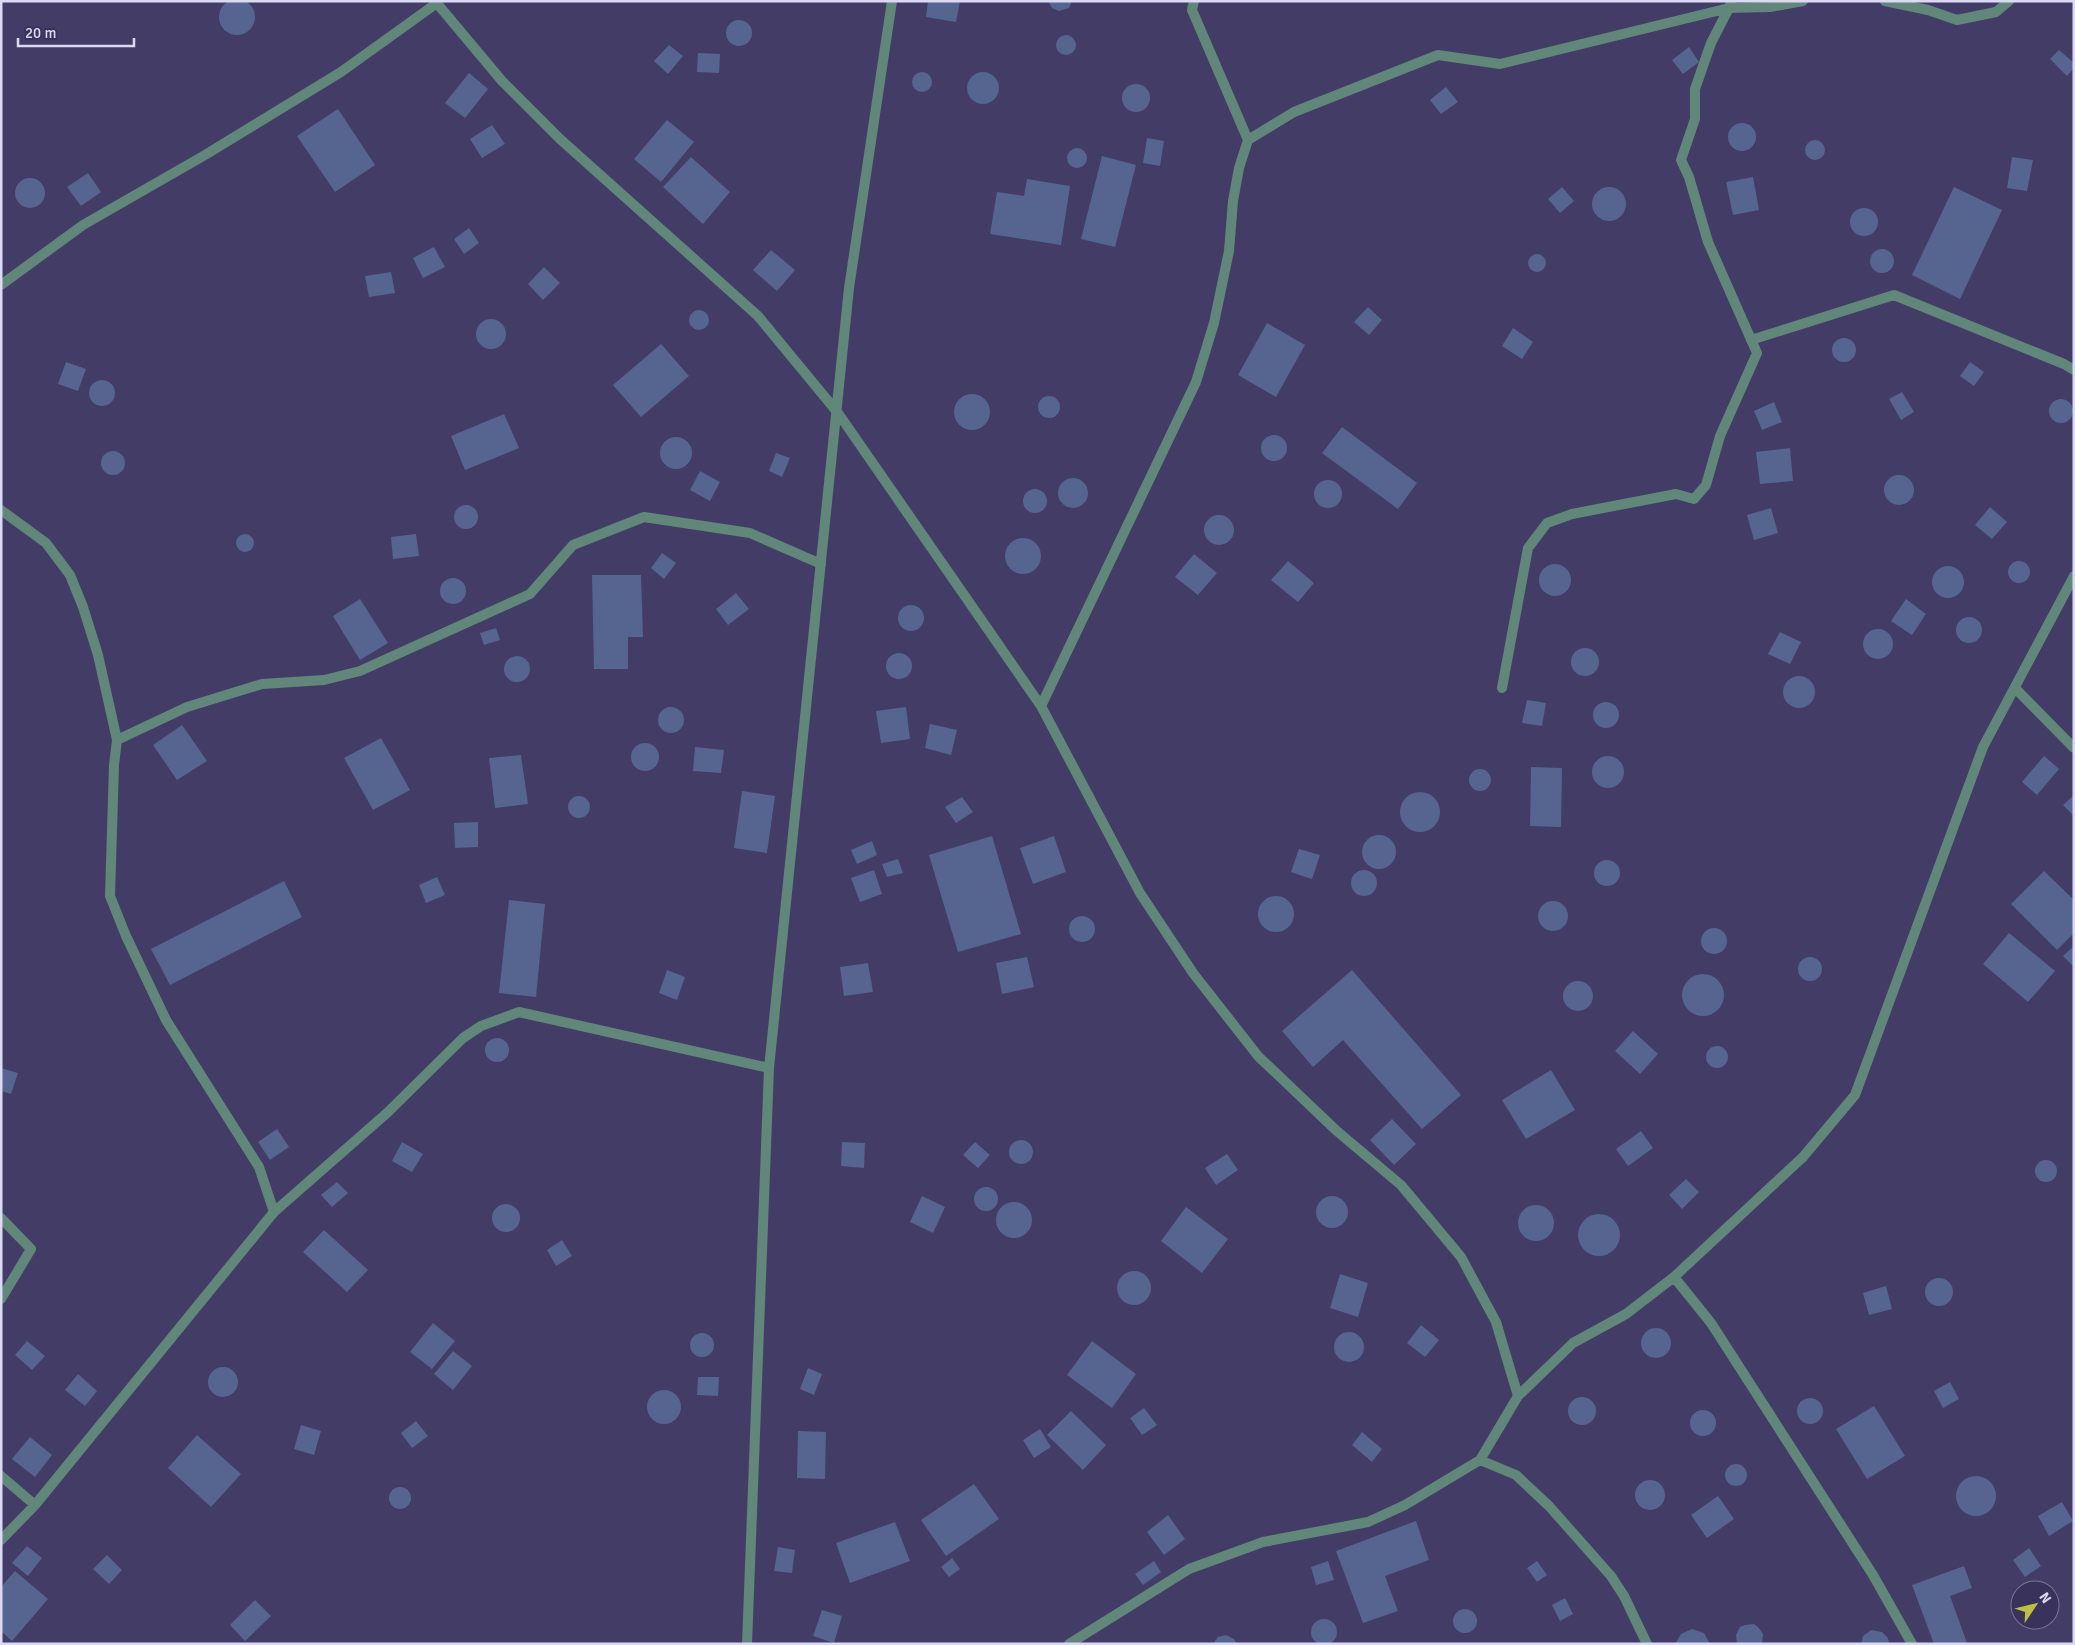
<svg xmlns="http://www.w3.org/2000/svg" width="2075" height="1645" font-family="Signika,sans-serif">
  <rect width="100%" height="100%" fill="#433c67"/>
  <path fill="#566490" d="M219 17a18 18 0 1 1 36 0a18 18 0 1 1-36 0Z
    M928,1h32l-4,21 -30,-5z
    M1048,1h24l-3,7 -10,3 -7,-3z
    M726 33a13 13 0 1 1 26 0a13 13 0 1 1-26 0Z
    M1056 45a10 10 0 1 1 20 0a10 10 0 1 1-20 0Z
    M669,45l14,11 -15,18 -14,-13z
    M1689,47l10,15 -16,12 -11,-14z
    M2059,50l15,13v5l-7,8 -17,-17z
    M698,53l22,1 -1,19 -22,-1z
    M912 82a10 10 0 1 1 20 0a10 10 0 1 1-20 0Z
    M967 88a16 16 0 1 1 32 0a16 16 0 1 1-32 0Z
    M469,73l19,16 -23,29 -20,-15z
    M1122 98a14 14 0 1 1 28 0a14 14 0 1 1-28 0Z
    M1446,87l12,15 -17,12 -11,-14z
    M338,109l37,56 -40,27 -38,-56z
    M667,120l27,22 -33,40 -27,-23z
    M1728 137a14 14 0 1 1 28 0a14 14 0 1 1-28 0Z
    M492,125l13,19 -23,14 -12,-19z
    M1147,138l17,3 -4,25 -17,-3z
    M1805 150a10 10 0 1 1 20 0a10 10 0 1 1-20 0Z
    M1067 158a10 10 0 1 1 20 0a10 10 0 1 1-20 0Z
    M1102,156l34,9 -21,82 -34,-8z
    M691,157l39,35 -27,32 -40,-37z
    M2012,157l21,3 -6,31 -20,-3z
    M88,173l13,19 -20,14 -14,-19z
    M1753,177l6,33 -26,5 -7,-33z
    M15 193a15 15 0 1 1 30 0a15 15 0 1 1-30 0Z
    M1027,179l43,7 -9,59 -71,-11 7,-42 27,4z
    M1562,187l12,14 -14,12 -12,-14z
    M1954,187l48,23 -42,89 -48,-24z
    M1592 204a17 17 0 1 1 34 0a17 17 0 1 1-34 0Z
    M1850 222a14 14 0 1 1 28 0a14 14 0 1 1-28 0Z
    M469,228l10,15 -15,11 -10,-15z
    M434,247l11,20 -22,11 -10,-20z
    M1870 261a12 12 0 1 1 24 0a12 12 0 1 1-24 0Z
    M771,250l24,20 -18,21 -24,-21z
    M1528 263a9 9 0 1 1 18 0a9 9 0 1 1-18 0Z
    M544,267l16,16 -17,17 -15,-16z
    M391,272l4,21 -26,4 -4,-21z
    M1368,307l14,13 -13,15 -15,-13z
    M689 320a10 10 0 1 1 20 0a10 10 0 1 1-20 0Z
    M476 334a15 15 0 1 1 30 0a15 15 0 1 1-30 0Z
    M1267,323l38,22 -29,52 -38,-22z
    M1513,328l20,14 -11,17 -20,-13z
    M1832 350a12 12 0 1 1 24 0a12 12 0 1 1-24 0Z
    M661,344l28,32 -48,41 -28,-32z
    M66,362l20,7 -8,22 -20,-7z
    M1970,362l14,10 -10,14 -14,-10z
    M89 393a13 13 0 1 1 26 0a13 13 0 1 1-26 0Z
    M1902,392l12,20 -13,8 -12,-21z
    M954 412a18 18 0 1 1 36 0a18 18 0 1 1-36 0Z
    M1038 407a11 11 0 1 1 22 0a11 11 0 1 1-22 0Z
    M2049 411a12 12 0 1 1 24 0a12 12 0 1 1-24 0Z
    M1774,402l8,20 -20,8 -8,-19z
    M504,414l15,34 -54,22 -14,-34z
    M1342,427l75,56 -19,26 -76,-56z
    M1261 448a13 13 0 1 1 26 0a13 13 0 1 1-26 0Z
    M660 453a16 16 0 1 1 32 0a16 16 0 1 1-32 0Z
    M1790,448l3,33 -33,3 -4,-32z
    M101 463a12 12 0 1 1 24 0a12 12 0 1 1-24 0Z
    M776,453l14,5 -8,19 -13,-6z
    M700,471l20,11 -10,19 -20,-11z
    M1884 490a15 15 0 1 1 30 0a15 15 0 1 1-30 0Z
    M1058 493a15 15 0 1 1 30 0a15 15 0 1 1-30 0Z
    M1314 494a14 14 0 1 1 28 0a14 14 0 1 1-28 0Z
    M1023 501a12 12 0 1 1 24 0a12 12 0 1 1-24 0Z
    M454 517a12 12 0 1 1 24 0a12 12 0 1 1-24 0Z
    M1990,507l17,15 -15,17 -17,-14z
    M1771,508l7,25 -24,7 -7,-25z
    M1204 530a15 15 0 1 1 30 0a15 15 0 1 1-30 0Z
    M236 543a9 9 0 1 1 18 0a9 9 0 1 1-18 0Z
    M416,534l3,22 -26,3 -2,-22z
    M1005 556a18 18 0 1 1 36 0a18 18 0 1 1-36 0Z
    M662,553l14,10 -12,16 -13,-11z
    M1194,554l23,19 -19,22 -23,-18z
    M1288,561l26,22 -16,19 -27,-22z
    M2008 572a11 11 0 1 1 22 0a11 11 0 1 1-22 0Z
    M1539 580a16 16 0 1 1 32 0a16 16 0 1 1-32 0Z
    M1932 582a16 16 0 1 1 32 0a16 16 0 1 1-32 0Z
    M592,575h49l2,62h-15v32h-34z
    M440 591a13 13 0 1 1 26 0a13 13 0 1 1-26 0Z
    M736,593l13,16 -21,16 -12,-16z
    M360,599l28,44 -28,17 -27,-44z
    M1906,599l20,15 -14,21 -21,-14z
    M898 618a13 13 0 1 1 26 0a13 13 0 1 1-26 0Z
    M1956 630a13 13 0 1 1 26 0a13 13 0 1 1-26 0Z
    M496,628l4,12 -16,5 -4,-12z
    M1863 644a15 15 0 1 1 30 0a15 15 0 1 1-30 0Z
    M1780,632l21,10 -11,22 -22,-10z
    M1571 662a14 14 0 1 1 28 0a14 14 0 1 1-28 0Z
    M886 666a13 13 0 1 1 26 0a13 13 0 1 1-26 0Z
    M504 669a13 13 0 1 1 26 0a13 13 0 1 1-26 0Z
    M1783 692a16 16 0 1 1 32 0a16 16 0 1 1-32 0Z
    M1527,700l19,3 -4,23 -20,-3z
    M1593 715a13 13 0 1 1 26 0a13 13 0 1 1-26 0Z
    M906,707l4,32 -29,4 -5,-32z
    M658 720a13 13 0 1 1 26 0a13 13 0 1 1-26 0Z
    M930,724l27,6 -6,25 -26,-7z
    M182,725l25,36 -30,19 -24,-35z
    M381,738l29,52 -37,20 -29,-52z
    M631 757a14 14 0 1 1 28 0a14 14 0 1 1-28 0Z
    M695,747l29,3 -3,23 -28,-2z
    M521,755l7,49 -33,4 -6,-50z
    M1592 772a16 16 0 1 1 32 0a16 16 0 1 1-32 0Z
    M2044,756l15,13 -22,26 -15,-13z
    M1531,767l31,1 -1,59 -31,-1z
    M1469 780a11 11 0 1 1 22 0a11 11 0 1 1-22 0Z
    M742,791l33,5 -8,57 -33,-5z
    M1400 812a20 20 0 1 1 40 0a20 20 0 1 1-40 0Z
    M2074,795v21l-11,-11z
    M568 807a11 11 0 1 1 22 0a11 11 0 1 1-22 0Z
    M962,797l11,15 -17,11 -11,-16z
    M478,822v25l-23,1 -1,-25z
    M1362 852a17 17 0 1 1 34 0a17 17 0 1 1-34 0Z
    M992,836l29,98 -63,18 -29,-97z
    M1054,836l12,36 -33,12 -13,-36z
    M872,841l5,14 -20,9 -6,-14z
    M1299,849l21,6 -8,24 -21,-7z
    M898,859l5,14 -16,4 -5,-13z
    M1594 873a13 13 0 1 1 26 0a13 13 0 1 1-26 0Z
    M1351 883a13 13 0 1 1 26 0a13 13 0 1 1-26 0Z
    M874,870l8,24 -22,8 -9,-24z
    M2044,871l30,29v33l-17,17 -46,-46z
    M437,877l8,18 -19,8 -7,-18z
    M284,881l18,36 -132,68 -19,-36z
    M1258 914a18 18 0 1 1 36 0a18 18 0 1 1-36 0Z
    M509,900l36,4 -9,93 -37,-4z
    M1538 916a15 15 0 1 1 30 0a15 15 0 1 1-30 0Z
    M1069 929a13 13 0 1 1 26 0a13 13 0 1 1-26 0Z
    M1701 941a13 13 0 1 1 26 0a13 13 0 1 1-26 0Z
    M2009,933l46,38 -27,31 -45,-38z
    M2074,946v21l-11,-11z
    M1798 969a12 12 0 1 1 24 0a12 12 0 1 1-24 0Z
    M1027,957l7,30 -32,7 -6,-31z
    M868,963l5,29 -29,4 -4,-29z
    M667,970l18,7 -8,23 -18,-7z
    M1352,970l109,125 -39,34 -79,-89 -30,27 -31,-36z
    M1682 995a21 21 0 1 1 42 0a21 21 0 1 1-42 0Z
    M1563 996a15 15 0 1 1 30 0a15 15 0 1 1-30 0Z
    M1633,1031l25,23 -18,20 -25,-23z
    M485 1050a12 12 0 1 1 24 0a12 12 0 1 1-24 0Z
    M1706 1057a11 11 0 1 1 22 0a11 11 0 1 1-22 0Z
    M1,1068l17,5 -7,21 -10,-3z
    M1551,1070l24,40 -49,29 -24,-39z
    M1392,1119l24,25 -22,21 -24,-25z
    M277,1129l12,18 -19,13 -12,-18z
    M1641,1131l12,17 -25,18 -12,-17z
    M1009 1152a12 12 0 1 1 24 0a12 12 0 1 1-24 0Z
    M402,1142l21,12 -11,18 -20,-11z
    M842,1142l23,1 -1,25 -23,-2z
    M975,1142l15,13 -12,13 -15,-13z
    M1227,1154l11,16 -22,15 -11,-17z
    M2035 1171a11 11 0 1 1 22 0a11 11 0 1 1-22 0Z
    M1686,1179l13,13 -17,17 -13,-14z
    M337,1182l11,11 -16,14 -11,-12z
    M974 1199a12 12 0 1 1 24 0a12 12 0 1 1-24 0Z
    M1316 1212a16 16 0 1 1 32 0a16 16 0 1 1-32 0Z
    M922,1196l23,11 -12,26 -23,-11z
    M996 1220a18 18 0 1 1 36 0a18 18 0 1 1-36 0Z
    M492 1218a14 14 0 1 1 28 0a14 14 0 1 1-28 0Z
    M1518 1223a18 18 0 1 1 36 0a18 18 0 1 1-36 0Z
    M1186,1207l42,32 -26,34 -41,-32z
    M1578 1235a21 21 0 1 1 42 0a21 21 0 1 1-42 0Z
    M324,1230l44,40 -21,22 -44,-40z
    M562,1240l10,16 -16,10 -9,-16z
    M1117 1288a17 17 0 1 1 34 0a17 17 0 1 1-34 0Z
    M1340,1274l28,9 -10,34 -28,-9z
    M1925 1292a14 14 0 1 1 28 0a14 14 0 1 1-28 0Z
    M1886,1286l6,23 -23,6 -6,-22z
    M433,1323l22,18 -23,28 -22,-17z
    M1421,1325l18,15 -14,17 -18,-14z
    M1641 1343a15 15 0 1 1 30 0a15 15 0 1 1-30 0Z
    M1334 1347a15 15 0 1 1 30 0a15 15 0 1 1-30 0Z
    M690 1345a12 12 0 1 1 24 0a12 12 0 1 1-24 0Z
    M27,1341l18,15 -13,14 -17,-15z
    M1092,1341l44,33 -24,34 -45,-33z
    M453,1351l19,15 -19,24 -19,-16z
    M208 1382a15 15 0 1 1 30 0a15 15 0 1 1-30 0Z
    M808,1368l14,6 -8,21 -14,-6z
    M78,1374l19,17 -12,15 -20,-16z
    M698,1377h21l-1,19 -21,-1z
    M1950,1382l9,17 -16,9 -9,-17z
    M647 1407a17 17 0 1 1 34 0a17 17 0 1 1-34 0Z
    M1568 1411a14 14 0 1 1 28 0a14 14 0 1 1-28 0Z
    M1797 1411a13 13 0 1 1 26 0a13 13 0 1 1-26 0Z
    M1874,1406l31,50 -38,23 -31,-50z
    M1144,1408l13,17 -15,10 -12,-17z
    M1690 1423a13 13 0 1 1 26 0a13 13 0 1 1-26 0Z
    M1071,1411l35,34 -23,25 -36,-35z
    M416,1421l12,15 -16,12 -11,-15z
    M301,1425l20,6 -7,24 -20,-6z
    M1040,1429l11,18 -17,11 -11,-18z
    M798,1431l28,1 -1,47 -28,-1z
    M1362,1432l20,17 -10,13 -20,-17z
    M197,1435l44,39 -30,33 -43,-39z
    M30,1437l22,18 -17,22 -23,-18z
    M1725 1475a11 11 0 1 1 22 0a11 11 0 1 1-22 0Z
    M1956 1496a20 20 0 1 1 40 0a20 20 0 1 1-40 0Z
    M1635 1495a15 15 0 1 1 30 0a15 15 0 1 1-30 0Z
    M974,1484l25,35 -53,37 -25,-36z
    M389 1498a11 11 0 1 1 22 0a11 11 0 1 1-22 0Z
    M1718,1496l16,23 -27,19 -16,-23z
    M2062,1502l11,19 -24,15 -11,-20z
    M1168,1515l17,24 -21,16 -17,-23z
    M1416,1521l13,39 -44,16 13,35 -35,12 -27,-72z
    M895,1522l15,39 -60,22 -14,-40z
    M27,1546l15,12 -14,18 -16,-13z
    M778,1547l17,3 -3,23 -18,-2z
    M2029,1548l12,18 -16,11 -12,-17z
    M107,1555l15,15 -13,14 -16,-15z
    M952,1558l8,11 -11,8 -8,-10z
    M1154,1561l7,11 -18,13 -8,-11z
    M1328,1561l6,19 -18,5 -5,-18z
    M1537,1561l10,14 -10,7 -10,-14z
    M1964,1566l8,22 -22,8 17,47 -33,1 -22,-59z
    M15,1571l33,28 -36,42 -11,-10v-44z
    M1565,1598l8,16 -13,7 -8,-16z
    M255,1600l16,16 -26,25 -15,-16z
    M1453 1621a12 12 0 1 1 24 0a12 12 0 1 1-24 0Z
    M822,1610l20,6 -8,27 -21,-7z
    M1311 1632a13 13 0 1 1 26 0a13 13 0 1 1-26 0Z
    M1754,1624l4,3 5,7 -1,10h-25l-1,-9 4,-8 5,-2z
    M1692,1629l12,4 6,11h-35l6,-10z
    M1871,1630l11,2 6,6 1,6h-28l2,-8z
    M1226,1635l8,4 3,5h-24l5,-7z"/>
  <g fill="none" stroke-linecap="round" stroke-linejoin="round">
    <path stroke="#608779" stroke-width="10" d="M435,1l67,80 58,58 198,177 80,97 203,293 99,187 53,80 65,83 80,76 63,53 60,72 35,65 22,74 -38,64 36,15 33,31 62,70 13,20 23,48
      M1194,1l-2,9 56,130
      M1885,1l43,9 29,10 39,-8 13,-11
      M1,285l82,-60 122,-70 136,-83 96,-69
      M1751,340l143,-45 170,69 10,6
      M1,510l45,33 24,32 13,32 15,48 19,85 -3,25 -4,131 16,40 40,84 93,147 15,45
      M1502,688l26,-140 19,-25 25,-9 104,-20 18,5 12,-14 14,-49 37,-83 -49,-111 -19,-65 -8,-17 14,-41v-30l16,-46 18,-35 2,-7
      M2015,688l59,60
      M1041,706l155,-324 18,-59 15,-72 4,-50 6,-33 9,-28 46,-28 144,-57 62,9 229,-56 41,-1 33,-6
      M117,740l70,-33 75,-23 62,-4 36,-9 170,-77 43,-49 71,-28 106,16 71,31
      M1,1218l30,31 -30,50
      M1674,1277l129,-120 52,-62 128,-348 91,-171
      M1518,1396l55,-53 53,-29 48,-37 37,46 162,252 39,69
      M1,1476l34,29
      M1,1540l34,-35 239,-293 113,-99 76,-75 18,-12 38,-14 250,56
      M747,1644l22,-576 80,-780 43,-287
      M1069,1644l120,-75 74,-27 105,-20 37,-17 75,-45"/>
  </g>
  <rect width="2075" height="1645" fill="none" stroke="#dbd9f3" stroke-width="5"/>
  <g transform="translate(2035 1605) rotate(55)"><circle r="24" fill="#39325b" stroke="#7a7598"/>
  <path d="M0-4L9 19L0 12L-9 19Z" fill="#bdbf43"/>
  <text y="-8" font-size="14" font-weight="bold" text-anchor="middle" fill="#dbd9f3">N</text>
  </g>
  <path d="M18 38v8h116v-8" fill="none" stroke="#dbd9f3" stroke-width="2.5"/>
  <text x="25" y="38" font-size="15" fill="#dbd9f3" stroke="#39325b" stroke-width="4" paint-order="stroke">20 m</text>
</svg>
